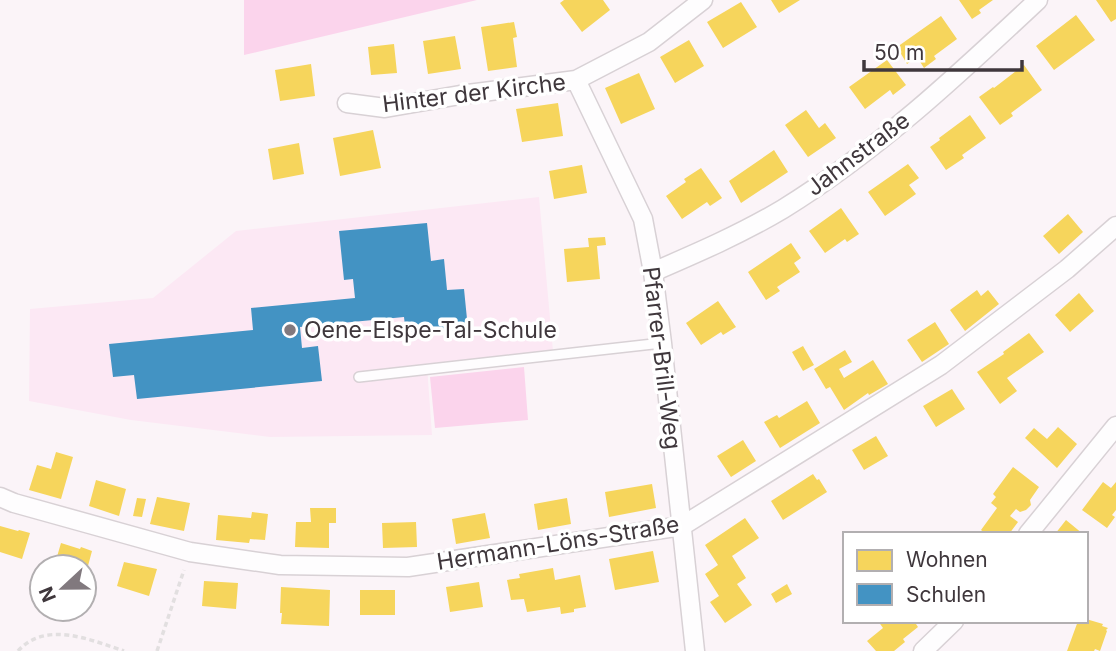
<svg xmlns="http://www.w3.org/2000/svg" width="1116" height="651" font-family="Inter,sans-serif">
  <rect width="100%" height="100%" fill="#fbf4f8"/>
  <path fill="#fce8f4" d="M539,197l14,154 -126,15 5,69 -162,2 -139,-17 -102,-19 1,-92 123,-11 83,-67z"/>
  <path fill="#fbd4ec" d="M244,0h233l-233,55z
    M524,367l4,53 -93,8 -5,-51z"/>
  <path fill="#f6d55c" d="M564,0h39l7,10 -28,22 -22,-29z
    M771,0h29l-21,13z
    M959,0h34l-14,10 2,3 -9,6z
    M1096,0h20v19l-5,3z
    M741,2l16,25 -34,21 -16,-26z
    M1076,15l19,25 -41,30 -18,-24z
    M941,16l16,23 -23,17 2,3 -12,9 -7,-11 -10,7 -10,-17z
    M514,22l3,15 -4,1 4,29 -29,4 -7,-44z
    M455,36l6,33 -33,5 -5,-33z
    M689,40l15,26 -29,17 -15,-26z
    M394,44l3,29 -26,2 -3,-28z
    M887,60l19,25 -13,10 -3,-5 -25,19 -16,-22z
    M311,64l4,32 -35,5 -5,-31z
    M1024,65l18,25 -31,23 2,3 -13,9 -21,-28 14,-10 1,1z
    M639,73l16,36 -34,15 -16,-36z
    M558,103l5,33 -41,6 -6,-33z
    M806,110l13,18 6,-5 11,15 -28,19 -23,-32z
    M970,115l16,23 -24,17 2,3 -18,12 -16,-23 10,-7 -1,-2z
    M373,130l8,38 -41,8 -7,-38z
    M299,143l5,31 -31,6 -5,-31z
    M774,150l14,22 -47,31 -12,-22z
    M908,164l11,14 -10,7 7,9 -31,22 -17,-24z
    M582,165l5,28 -33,6 -5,-28z
    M701,168l21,30 -12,8 -3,-4 -25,17 -16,-23 20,-14 -2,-3z
    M841,208l18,26 -12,8 -2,-3 -20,14 -16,-22z
    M1068,214l15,18 -24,22 -16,-18z
    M605,237l1,8 -9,1 3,33 -33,3 -3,-33 25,-2 -1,-9z
    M791,243l10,15 -7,5 6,9 -23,15 3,4 -14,9 -18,-28z
    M977,290l4,6 7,-6 11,14 -34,27 -15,-21z
    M1079,293l15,18 -24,21 -15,-17z
    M718,301l18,26 -13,8 -2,-3 -20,13 -15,-22z
    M935,322l14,22 -27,18 -15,-22z
    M1029,333l15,19 -37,26 10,13 -17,13 -23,-32 27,-18 -1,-2z
    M803,346l11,19 -11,6 -11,-19z
    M845,350l7,12 -13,7 5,9 29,-18 15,24 -19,11 -1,-2 -24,17 -14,-23 -4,2 -12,-20z
    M952,389l13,20 -29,18 -13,-21z
    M807,401l13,22 -40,25 -16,-26 13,-7 2,3z
    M1058,427l19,17 -20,24 -32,-30 9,-10 13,11z
    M876,436l12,20 -24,14 -12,-20z
    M743,440l13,21 -25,16 -14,-21z
    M56,452l17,5 -12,42 -32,-9 8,-25 14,4z
    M1013,467l26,20 -9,13 1,5 -5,5 -6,2 -4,-3 -6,7 8,6 -9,12h-23l-5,-4 16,-22 -6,-5 5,-6 -3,-3z
    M813,474l4,6 2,-1 8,13 -44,28 -12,-19z
    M96,480l30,9 -7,27 -30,-10z
    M1103,482l8,6 5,-6v28l-4,5 3,2 -8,11 -25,-18z
    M652,484l4,24 -47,9 -4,-25z
    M157,497l33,6 -6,28 -34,-7z
    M137,498l9,1 -4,18 -9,-1z
    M567,498l4,26 -33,6 -4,-26z
    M310,508h26v15h-7v25l-34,-1 1,-25h15z
    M252,512l16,2 -3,26 -15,-1 -1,4 -33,-3 2,-25 33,3z
    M485,513l5,25 -34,6 -4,-25z
    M745,518l14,20 -27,18 14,22 -9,6 15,21 -27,18 -15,-21 9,-6 -14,-22 13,-9 -13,-20z
    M1066,520l17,14h-28z
    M416,522l1,25 -34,1 -1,-25z
    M0,526l18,5 1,-1 11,3 -8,26 -22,-7z
    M61,543l19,6 1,-2 11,4 -7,26 -1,-10h-30z
    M653,551l6,31 -44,8 -6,-31z
    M124,562l33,7 -8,27 -32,-10z
    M553,568l2,12 25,-5 6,32 -12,2v3l-13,2 -1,-7 -33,5 -3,-13 -13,1 -4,-20 13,-2 -1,-4z
    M204,581l34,2 -2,26 -34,-3z
    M479,582l4,25 -33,5 -4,-25z
    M787,584l5,10 -16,9 -5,-9z
    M281,587l49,3 -1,36 -48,-2 1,-11h-2z
    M360,590h35v25h-35z
    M1086,619l17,5 -1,2 6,2 -2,2 1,1 -7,20 -5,-2 -1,2h-27l11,-30h8z
    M878,621h36l4,6 -15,12 2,3 -11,9h-18l-9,-10 16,-13z"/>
  <path fill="#4393c3" d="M427,223l4,38 13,-2 3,31 17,-1 4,40 -62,6 -2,-18 -104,10 2,21 16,-2 4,35 -185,18 -3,-24 -21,2 -4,-33 144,-14 -2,-22 104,-10 -2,-19 -9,1 -5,-49z"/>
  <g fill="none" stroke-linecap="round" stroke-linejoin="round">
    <defs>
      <path id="service" d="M359,377l303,-34"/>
      <path id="minor" d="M576,80l67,139 10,53 9,71 33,308
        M347,103l38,5 75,-13 116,-15 73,-38 54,-42
        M653,272c44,-19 88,-38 130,-63 94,-58 175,-134 255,-209
        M0,497l14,6 176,49 90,13 128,2 274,-41 259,-161 126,-96 49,-43
        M1028,534l88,-108
        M923,651l31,-30"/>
    </defs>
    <use href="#service" stroke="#d8d1d5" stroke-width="12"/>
    <use href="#minor" stroke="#d8d1d5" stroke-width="21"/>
    <path stroke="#e2dfe0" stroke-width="3.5" stroke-dasharray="5 3.5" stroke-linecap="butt" d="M18,651c28,-31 73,-11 106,0
      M157,651l27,-81"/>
    <use href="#service" stroke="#fefdfe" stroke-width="9"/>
    <use href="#minor" stroke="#fefdfe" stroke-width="18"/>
  </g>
  <circle fill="#81797e" stroke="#fff" stroke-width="2.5" cx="290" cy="330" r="7"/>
  <g text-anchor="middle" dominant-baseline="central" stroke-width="7" stroke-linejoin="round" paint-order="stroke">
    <g font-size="23" fill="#3f373c" stroke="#fff">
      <text transform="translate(474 93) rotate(-7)">Hinter der Kirche</text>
      <text transform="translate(858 154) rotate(-37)">Jahnstraße</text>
      <text transform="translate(662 358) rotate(83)">Pfarrer-Brill-Weg</text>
      <text transform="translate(558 543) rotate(-9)">Hermann-Löns-Straße</text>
    </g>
    <g font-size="23" fill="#3f373c" stroke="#fff" text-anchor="start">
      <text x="304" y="330">Oene-Elspe-Tal-Schule</text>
    </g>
  </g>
  <rect x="843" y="532" width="245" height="91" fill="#ffffff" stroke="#b2afb1" stroke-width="2"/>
  <rect x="857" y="550" width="35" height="21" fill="#f6d55c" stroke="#b2afb1" stroke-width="2"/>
  <text x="906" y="567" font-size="21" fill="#3f373c">Wohnen</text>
  <rect x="857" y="584" width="35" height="21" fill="#4393c3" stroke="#b2afb1" stroke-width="2"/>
  <text x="906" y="602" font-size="21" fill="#3f373c">Schulen</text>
  <g transform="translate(63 588) rotate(248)"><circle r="33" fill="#ffffff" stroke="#b2afb1" stroke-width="2"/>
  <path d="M0-5L12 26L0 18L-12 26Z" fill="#81797e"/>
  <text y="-10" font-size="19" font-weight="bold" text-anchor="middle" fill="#3f373c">N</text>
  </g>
  <path d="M864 60v10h158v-10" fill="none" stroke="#3f373c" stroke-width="3.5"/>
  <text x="874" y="60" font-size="21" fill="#3f373c" stroke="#ffffff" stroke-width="5" paint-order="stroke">50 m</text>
</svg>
